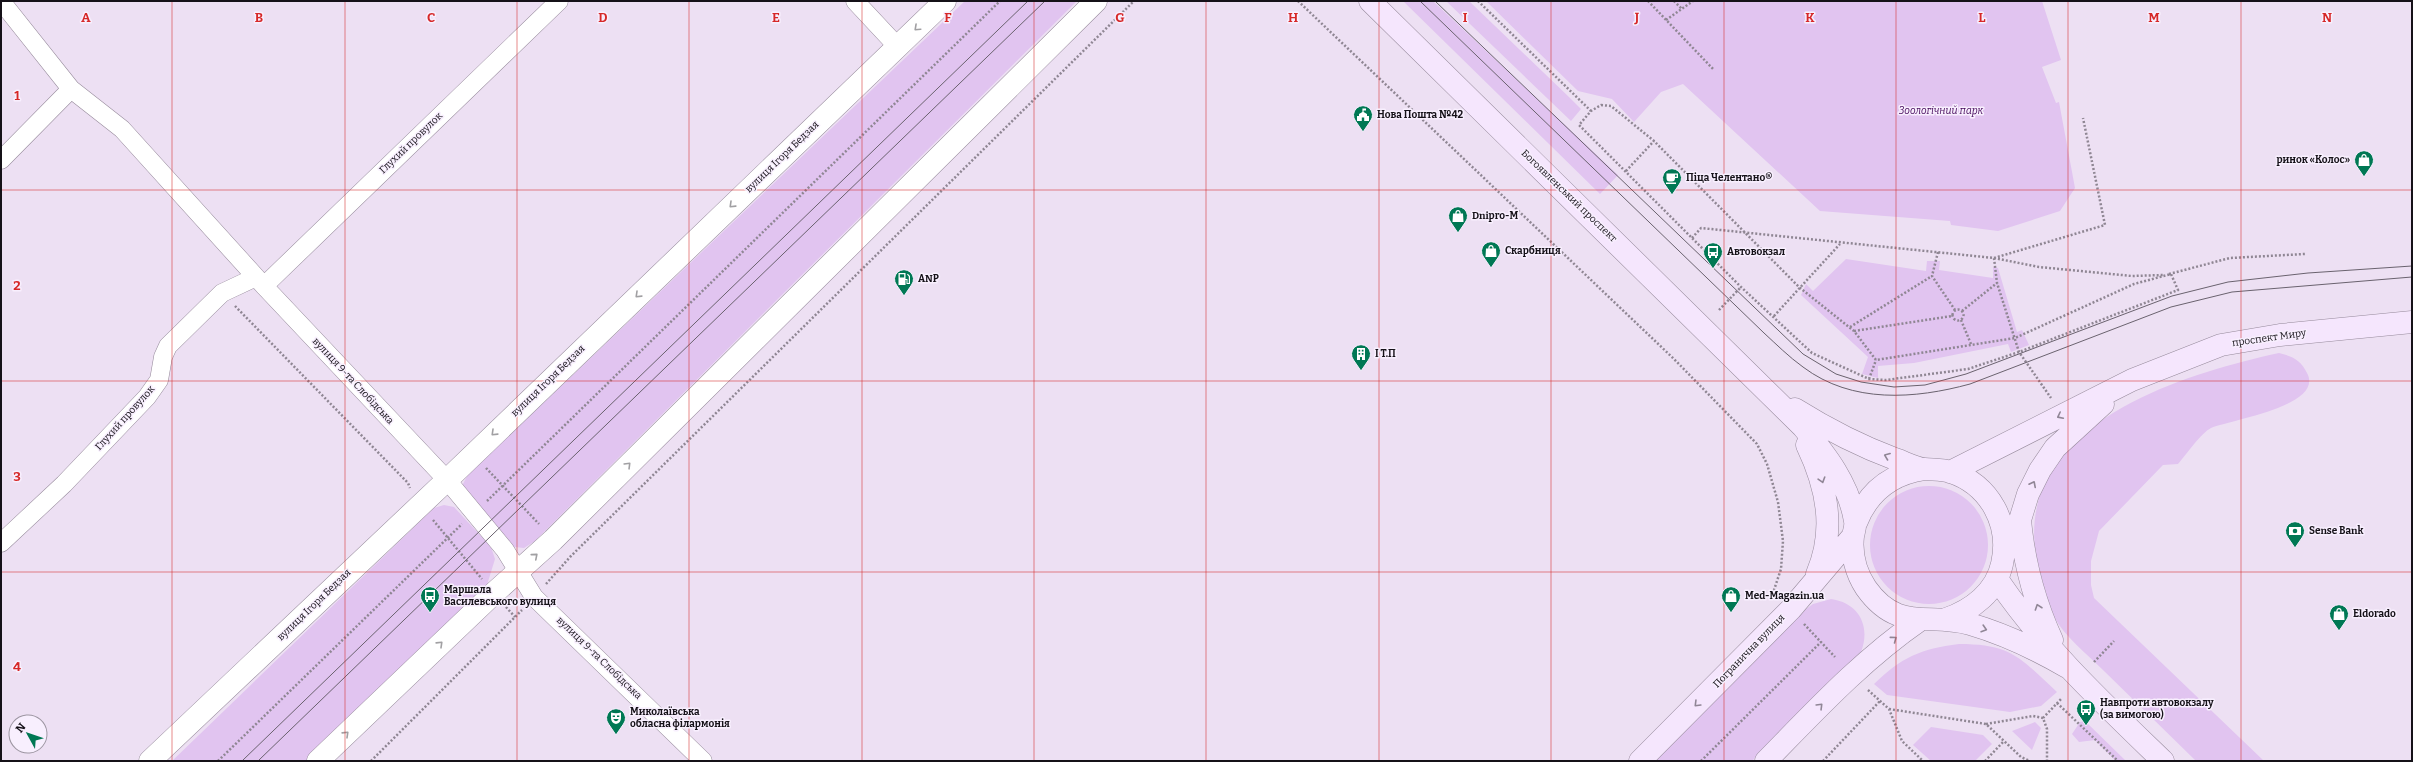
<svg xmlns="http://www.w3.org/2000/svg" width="2413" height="762" font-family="Bitter,serif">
  <rect width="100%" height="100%" fill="#ede0f3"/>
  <path fill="#e1c4f0" d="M965,1h112l-542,540 -11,7 -18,-2 -45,-58 6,-12z
    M1403,1h30l185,174 -18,19z
    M1446,1h23l100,96 12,12 -10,12z
    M1486,1h556l19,59 -19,7 14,36 3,-1 16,86 -15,23 -62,20 -47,-6 -1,-4 -130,-10 -137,-127 -22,8 -27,30 -22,-23 -34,-8z
    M1846,259l80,12 1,-10h13l-1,9 54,8v-11l5,1 19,64 5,-2 7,15 -18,7 -3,-8 -94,19 -36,3v12l-16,-4 6,-17 -67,-62 5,-11 7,7z
    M2279,353c13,3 22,7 28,20 18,33 -78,47 -96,55 -10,5 -25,27 -33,36l-15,1 -64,66 -8,30v24l3,13 170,163h-68c-31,-30 -62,-61 -93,-91 -16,-16 -38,-33 -49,-53 -10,-17 -13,-36 -17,-56 -27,-134 141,-186 242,-208z
    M1870 545a59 59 0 1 1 118 0a59 59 0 1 1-118 0Z
    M444,505l10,2 37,40 4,12 -8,26 -181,176h-134l262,-253z
    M1831,599c28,4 40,27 30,53l-109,109h-98l152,-152 7,-5z
    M1959,644c53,0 61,14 98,48l-16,14 -31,6 -123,-17 -13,-11c28,-27 46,-35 85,-40z
    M2085,721l41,40h-10l-21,-21 -16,2 -7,-8 8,-12z
    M2035,722l6,6 -9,22 -20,-19z
    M1931,727l52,8 9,9 -17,17h-44l-18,-16z"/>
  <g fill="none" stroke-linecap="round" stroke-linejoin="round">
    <defs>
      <path id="minor" d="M1,1l70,88 51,40 142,157 183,194 58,70 29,47 169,164
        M855,1l42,45
        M1,160l70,-71
        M264,286l295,-285
        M1,543l63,-59 83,-87 12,-17 4,-23 5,-11 54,-53 34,-16"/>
      <path id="tertiary" d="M150,761l297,-281 498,-479
        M318,761l176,-168 59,-53 543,-539"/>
      <path id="secondary" d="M1370,1l433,426c23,28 46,57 52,94 1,5 -1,10 -2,15 -2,18 3,37 13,52 32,45 62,24 104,36 34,10 66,25 97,43
        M1795,409c32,20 65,37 100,50 9,3 20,9 29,10 9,1 18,0 27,3 39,13 60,52 51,92 -6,28 -30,46 -56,55
        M1807,445c20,42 29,85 10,129
        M1950,472l182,-92 89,-35 59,-10 132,-13
        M2020,520c4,43 14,81 32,120
        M1856,523c12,-31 34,-49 68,-54
        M2005,552l15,-32 8,-26 12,-24 15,-22 48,-44
        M1997,579c46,68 106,124 166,182
        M1640,761l151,-152 62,-73
        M1766,761c49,-50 96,-101 154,-141"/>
    </defs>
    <use href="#minor" stroke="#968a9b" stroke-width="19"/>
    <use href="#tertiary" stroke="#968a9b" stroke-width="23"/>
    <use href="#secondary" stroke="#968a9b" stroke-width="23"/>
    <path stroke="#8f8693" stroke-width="2.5" stroke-dasharray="2 2" stroke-linecap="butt" d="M1298,1l376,358 83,85 10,20 11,38 5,39 -2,28 -7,21 5,6
      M1478,1l113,110
      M1648,1l66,69
      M1674,1l8,8
      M1666,20l27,-19
      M1601,105l10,1 43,35 145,146 55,44 22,29 139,-22 119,-54 37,-10 7,16 -159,62 -51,17 -82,11 -17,-1 -57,-26 -71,-66 -162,-162 12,-14z
      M1626,171l28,-30
      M1692,238l9,-10 293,30 45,9 93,9 32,-1
      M1938,252l-6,24 23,34
      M1994,258l111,-33 -22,-107
      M1994,258l3,25 22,69 32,46
      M2169,274l61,-16 75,-4
      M235,306l173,177 2,5
      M1952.5 315a5.5 5.5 0 1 1 11 0a5.5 5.5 0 1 1-11 0Z
      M1719,310l22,-23
      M1962,311l35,-28
      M1774,316l66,-72
      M1961,320l10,24
      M1850,327l82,-51
      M1854,331l98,-15
      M1869,379l7,-19
      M486,468l53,56
      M487,501l513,-500
      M433,520l49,59
      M546,584l24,-27 564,-556
      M506,607l9,10
      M1804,624l31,33
      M2094,662l20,-21
      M1868,690l21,19 13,32 21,20
      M2057,703l61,58
      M1889,709l97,15 35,33 9,4
      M2043,718l19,-20
      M1986,724l47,-8 10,2 4,11v32
      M218,761l244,-237
      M371,761l151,-151
      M1701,761l120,-119
      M1823,761l57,-60
      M1985,761l19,-20"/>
    <use href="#minor" stroke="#fff" stroke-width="18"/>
    <use href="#tertiary" stroke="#fff" stroke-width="22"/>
    <use href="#secondary" stroke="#f5e6fd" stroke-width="22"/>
    <path stroke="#6a626e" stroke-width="1" d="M1420,1l344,332c12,11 25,24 39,34 49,37 112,32 167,17l201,-77 61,-15 180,-15
      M1435,1l368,353 33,20 25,8 33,5 31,-2 41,-11 206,-78 56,-14 80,-9 104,-7
      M242,761l786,-760
      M258,761l787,-760"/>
  </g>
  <defs><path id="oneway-chevron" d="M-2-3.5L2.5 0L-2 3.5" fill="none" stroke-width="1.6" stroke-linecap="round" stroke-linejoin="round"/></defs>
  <g stroke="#a1a0a3">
    <use href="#oneway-chevron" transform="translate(917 28) rotate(137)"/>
    <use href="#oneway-chevron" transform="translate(732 205) rotate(136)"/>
    <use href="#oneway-chevron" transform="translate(638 295) rotate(136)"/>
    <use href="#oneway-chevron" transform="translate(494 433) rotate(136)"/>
    <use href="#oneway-chevron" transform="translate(628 465) rotate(-45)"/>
    <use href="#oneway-chevron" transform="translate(535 556) rotate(-41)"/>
    <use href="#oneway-chevron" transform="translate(440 644) rotate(-44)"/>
    <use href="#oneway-chevron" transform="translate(346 734) rotate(-44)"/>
  </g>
  <g stroke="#908696">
    <use href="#oneway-chevron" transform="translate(2060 416) rotate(153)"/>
    <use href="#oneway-chevron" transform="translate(1887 456) rotate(-159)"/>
    <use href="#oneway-chevron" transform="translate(1822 480) rotate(73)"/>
    <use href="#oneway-chevron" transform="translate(2033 484) rotate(-63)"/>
    <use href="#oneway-chevron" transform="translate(2038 607) rotate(-109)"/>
    <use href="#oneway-chevron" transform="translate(1984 629) rotate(17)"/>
    <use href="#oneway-chevron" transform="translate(1894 639) rotate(-37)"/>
    <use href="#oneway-chevron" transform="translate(1697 704) rotate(135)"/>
    <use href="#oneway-chevron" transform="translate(1820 706) rotate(-45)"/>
  </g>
  <path fill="none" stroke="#d62828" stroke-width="1" stroke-opacity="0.55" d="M172,1v760M345,1v760M517,1v760M689,1v760M862,1v760M1034,1v760M1206,1v760M1379,1v760M1551,1v760M1724,1v760M1896,1v760M2068,1v760M2241,1v760M1,190h2411M1,381h2411M1,572h2411"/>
  <defs>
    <symbol id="civic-pin" viewBox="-11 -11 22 30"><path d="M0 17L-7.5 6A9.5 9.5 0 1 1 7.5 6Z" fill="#007854" stroke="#f8effe"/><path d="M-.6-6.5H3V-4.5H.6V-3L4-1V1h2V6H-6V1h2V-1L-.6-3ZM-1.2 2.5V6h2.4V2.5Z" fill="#fff"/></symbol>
    <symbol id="shop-pin" viewBox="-11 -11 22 30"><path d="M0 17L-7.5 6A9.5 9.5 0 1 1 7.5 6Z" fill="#007854" stroke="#f8effe"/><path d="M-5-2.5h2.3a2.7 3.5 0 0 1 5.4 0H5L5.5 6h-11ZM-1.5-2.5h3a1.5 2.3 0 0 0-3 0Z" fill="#fff"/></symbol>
    <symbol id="cafe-pin" viewBox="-11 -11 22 30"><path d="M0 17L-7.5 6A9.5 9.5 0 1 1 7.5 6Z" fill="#007854" stroke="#f8effe"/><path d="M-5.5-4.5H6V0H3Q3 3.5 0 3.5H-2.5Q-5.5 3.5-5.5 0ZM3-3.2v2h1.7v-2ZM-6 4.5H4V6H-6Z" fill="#fff"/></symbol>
    <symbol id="bus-pin" viewBox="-11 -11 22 30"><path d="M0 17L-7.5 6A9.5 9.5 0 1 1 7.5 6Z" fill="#007854" stroke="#f8effe"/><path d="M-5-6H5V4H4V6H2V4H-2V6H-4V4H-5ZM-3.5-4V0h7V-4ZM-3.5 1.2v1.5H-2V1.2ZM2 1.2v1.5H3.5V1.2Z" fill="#fff"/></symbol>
    <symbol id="fuel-pin" viewBox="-11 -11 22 30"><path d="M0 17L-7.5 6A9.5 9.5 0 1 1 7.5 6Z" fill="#007854" stroke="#f8effe"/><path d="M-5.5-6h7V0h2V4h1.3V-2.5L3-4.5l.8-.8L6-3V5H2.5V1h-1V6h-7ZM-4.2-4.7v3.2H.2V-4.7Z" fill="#fff"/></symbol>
    <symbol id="building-pin" viewBox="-11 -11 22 30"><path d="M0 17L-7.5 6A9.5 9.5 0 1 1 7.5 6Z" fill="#007854" stroke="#f8effe"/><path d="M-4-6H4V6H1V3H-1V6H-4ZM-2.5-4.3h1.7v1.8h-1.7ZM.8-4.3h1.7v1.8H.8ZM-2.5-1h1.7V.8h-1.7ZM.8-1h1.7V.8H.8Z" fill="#fff"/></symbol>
    <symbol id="bank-pin" viewBox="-11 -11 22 30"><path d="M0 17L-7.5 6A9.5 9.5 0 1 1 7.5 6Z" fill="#007854" stroke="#f8effe"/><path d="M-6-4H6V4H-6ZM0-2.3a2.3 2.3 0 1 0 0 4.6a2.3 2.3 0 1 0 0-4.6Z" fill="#fff"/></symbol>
    <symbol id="theatre-pin" viewBox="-11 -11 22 30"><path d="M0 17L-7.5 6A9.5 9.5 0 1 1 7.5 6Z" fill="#007854" stroke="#f8effe"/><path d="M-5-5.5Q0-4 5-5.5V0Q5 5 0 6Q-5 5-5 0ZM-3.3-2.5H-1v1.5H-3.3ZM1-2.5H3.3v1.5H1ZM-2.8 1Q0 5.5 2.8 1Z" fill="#fff"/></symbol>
  </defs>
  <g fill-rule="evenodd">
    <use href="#civic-pin" x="1352" y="104" width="22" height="30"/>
    <use href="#shop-pin" x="2353" y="149" width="22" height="30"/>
    <use href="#cafe-pin" x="1661" y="167" width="22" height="30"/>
    <use href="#shop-pin" x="1447" y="205" width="22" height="30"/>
    <use href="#shop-pin" x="1480" y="240" width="22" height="30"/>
    <use href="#bus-pin" x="1702" y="241" width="22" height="30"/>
    <use href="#fuel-pin" x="893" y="268" width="22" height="30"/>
    <use href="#building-pin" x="1350" y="343" width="22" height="30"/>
    <use href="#bank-pin" x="2284" y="520" width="22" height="30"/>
    <use href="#bus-pin" x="419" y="585" width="22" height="30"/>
    <use href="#shop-pin" x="1720" y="585" width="22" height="30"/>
    <use href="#shop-pin" x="2328" y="603" width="22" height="30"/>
    <use href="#bus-pin" x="2075" y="698" width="22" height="30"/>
    <use href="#theatre-pin" x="605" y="707" width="22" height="30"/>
  </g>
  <g text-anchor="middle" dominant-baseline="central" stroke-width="3" stroke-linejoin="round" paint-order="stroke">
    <g font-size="10" font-style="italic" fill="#44075a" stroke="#f8effe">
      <text x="1941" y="111">Зоологічний парк</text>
    </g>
    <g font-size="10" font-weight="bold" fill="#151118" stroke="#f8effe" text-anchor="start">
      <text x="1377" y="115">Нова Пошта №42</text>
      <text x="2350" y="160" text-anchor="end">ринок «Колос»</text>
      <text x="1686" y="178">Піца Челентано®</text>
      <text x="1472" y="216">Dnipro-M</text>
      <text x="1505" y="251">Скарбниця</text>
      <text x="1727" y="252">Автовокзал</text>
      <text x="918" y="279">ANP</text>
      <text x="1375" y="354">І Т.П</text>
      <text x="2309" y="531">Sense Bank</text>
      <text x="444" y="590">Маршала<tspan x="444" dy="12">Василевського вулиця</tspan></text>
      <text x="1745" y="596">Med-Magazin.ua</text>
      <text x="2353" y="614">Eldorado</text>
      <text x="2100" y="703">Навпроти автовокзалу<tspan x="2100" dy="12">(за вимогою)</tspan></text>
      <text x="630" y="712">Миколаївська<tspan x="630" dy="12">обласна філармонія</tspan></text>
    </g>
    <g font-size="10" fill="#151118" stroke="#f8effe">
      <text transform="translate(411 143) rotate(-44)">Глухий провулок</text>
      <text transform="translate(782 157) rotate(-44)">вулиця Ігоря Бедзая</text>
      <text transform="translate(1569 196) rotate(44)">Богоявленський проспект</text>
      <text transform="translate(2269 338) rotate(-8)">проспект Миру</text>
      <text transform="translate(353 381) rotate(47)">вулиця 9-та Слобідська</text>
      <text transform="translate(548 381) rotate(-44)">вулиця Ігоря Бедзая</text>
      <text transform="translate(125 418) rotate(-48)">Глухий провулок</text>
      <text transform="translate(314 605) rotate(-44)">вулиця Ігоря Бедзая</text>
      <text transform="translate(1749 651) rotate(-46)">Погранична вулиця</text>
      <text transform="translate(599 658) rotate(44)">вулиця 9-та Слобідська</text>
    </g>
  </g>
  <g font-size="13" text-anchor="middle" font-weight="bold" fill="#d62828" stroke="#f8effe" stroke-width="3" stroke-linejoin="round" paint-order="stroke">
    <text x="86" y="22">A</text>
    <text x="259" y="22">B</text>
    <text x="431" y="22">C</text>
    <text x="603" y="22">D</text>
    <text x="776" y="22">E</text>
    <text x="948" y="22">F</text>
    <text x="1120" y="22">G</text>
    <text x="1293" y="22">H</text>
    <text x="1465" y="22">I</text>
    <text x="1637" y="22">J</text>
    <text x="1810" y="22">K</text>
    <text x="1982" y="22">L</text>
    <text x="2154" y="22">M</text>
    <text x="2327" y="22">N</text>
    <text x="17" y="100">1</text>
    <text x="17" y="290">2</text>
    <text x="17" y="481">3</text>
    <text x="17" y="671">4</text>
  </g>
  <rect width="2413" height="762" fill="none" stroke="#151118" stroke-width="4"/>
  <g transform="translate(28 734) rotate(310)"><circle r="19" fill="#f8effe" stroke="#9d96a2"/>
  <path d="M0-3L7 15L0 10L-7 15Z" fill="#007854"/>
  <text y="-6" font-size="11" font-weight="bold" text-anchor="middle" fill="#151118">N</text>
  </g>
</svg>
